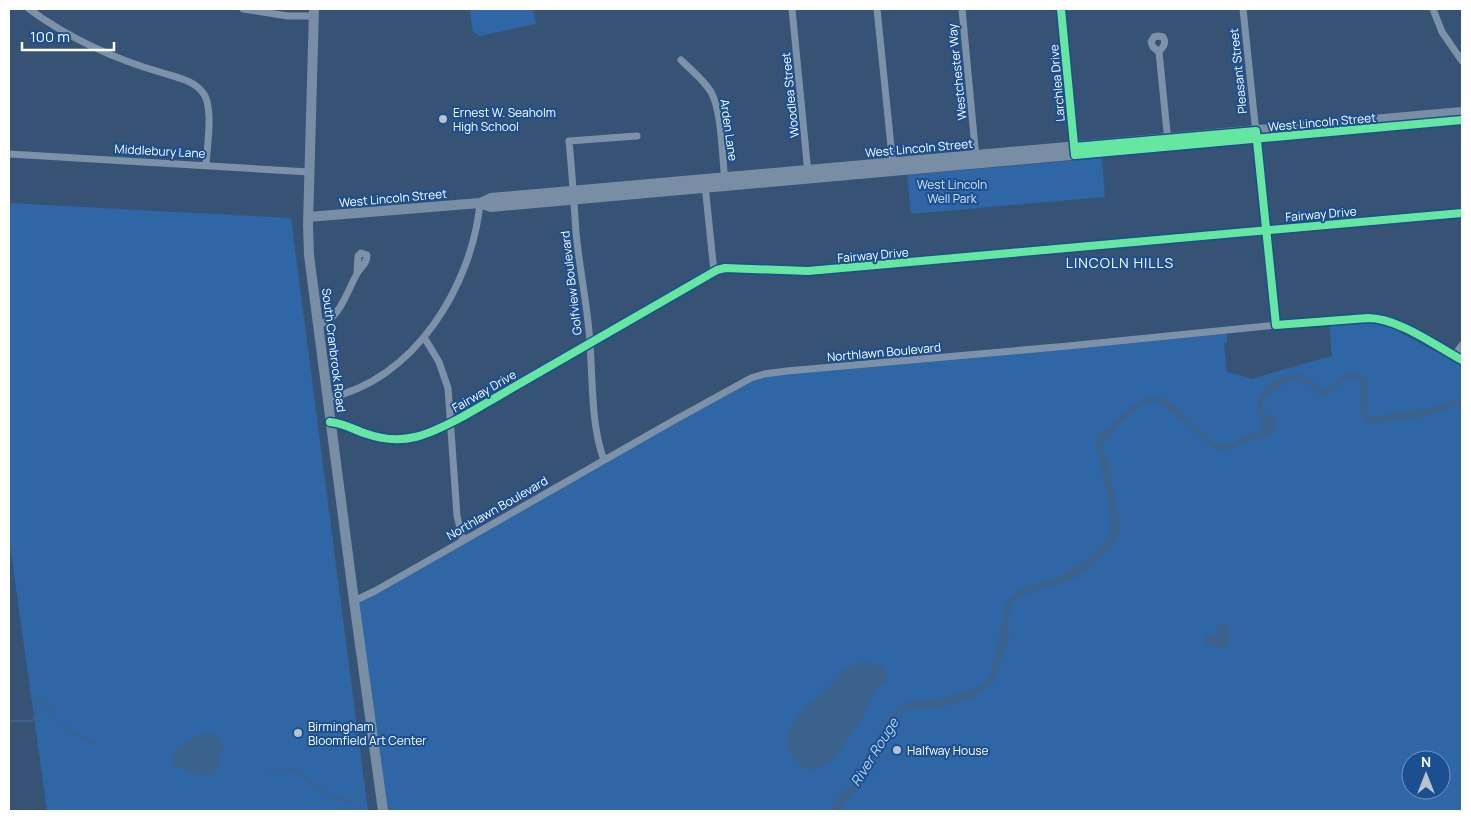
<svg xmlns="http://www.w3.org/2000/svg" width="1471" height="820" font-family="Manrope,sans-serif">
  <rect width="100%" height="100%" fill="#365274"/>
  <path fill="#2f66a5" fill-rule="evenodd" d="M469,9h64l3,15 -56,12 -7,-4z
    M1102,158l3,39 -194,17 -4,-39z
    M9,203l282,15 77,593h-321l-38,-273z
    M1383,323l79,43v445h-1077l-28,-211 397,-226 416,-40h57v8l-3,1 3,29 26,7 21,-7 58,-16 -3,-32zM1411,760h30v30h-30z"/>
  <path fill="#3b618d" d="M1353,373l11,3 5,5 -3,30 2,5 5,1 65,-11 24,-10v7l-35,13 -55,8 -8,-3c-9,-15 1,-27 -4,-41 -20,-7 -23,15 -40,16l-13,-12 -15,-4 -27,17 -3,9 3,8 9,4c5,20 -10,18 -23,23l-3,-1c-31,19 -36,8 -59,-14 -5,-5 -10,-8 -16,-12 -5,-3 -9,-9 -14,-13 -26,2 -43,28 -58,46l7,15 13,68 -9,17 -30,27 -11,6 -40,12 -15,7 -6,7 -2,18 1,14 -16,46 -21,14 -16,5 -22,5 -23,1 -14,6 -39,72 -15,17 -5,7h-8c3,-10 11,-18 20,-24 10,-16 39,-78 53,-83 7,-3 16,-3 23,-4 24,-3 41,-6 62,-19l9,-32 8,-44 5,-6 10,-9 11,-5 29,-9 19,-11 29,-26 3,-10 -2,-26 -11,-50 -3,-5 1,-11 11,-9 20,-19 19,-11 14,-1 15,8 38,38 18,1 15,-10 15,-4c6,-10 -5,-15 -4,-25 1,-9 9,-21 17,-25 3,-2 8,-2 11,-3 5,-1 10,-3 15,-3 9,2 16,10 23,16l22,-15z
    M1217,624l13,1 -2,23 -25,-3 1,-11 12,1z
    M867,662c12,1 23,7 19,21l-10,6 -13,27 -26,39 -9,8 -11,7c-16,1 -25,-13 -31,-26 1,-24 22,-38 38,-52 16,-16 17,-27 43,-30z
    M205,733l10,1 10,13 -2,5 -3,1c-3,6 -3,9 -2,15l-3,6c-20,5 -26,-4 -43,-10 -4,-17 20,-27 33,-31z"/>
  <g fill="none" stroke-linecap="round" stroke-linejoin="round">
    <path stroke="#3b618d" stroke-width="2" d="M9,721h23c5,-7 2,-15 7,-22h2l19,24 20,14 18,7
      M268,769l7,2 21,-1c5,3 7,8 12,11 14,10 30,23 48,19"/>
    <path stroke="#7d92a8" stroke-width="7" d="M29,9c41,30 85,50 134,64 16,5 34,8 42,23 8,17 2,50 1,69
      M243,9l45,7h25
      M792,9l16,164
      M877,9l16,157
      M962,9l14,149
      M1061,9l13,141
      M1243,9l33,316
      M1433,9l9,23 20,29
      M1159,52l-6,-5 -2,-5 3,-5 4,-1 5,1c4,6 0,10 -4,15l9,90
      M681,60c10,10 23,20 30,32 11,19 11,65 14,89
      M9,154l300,18
      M705,185l9,87
      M318,325c23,-6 29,-35 40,-53 4,-6 9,-9 9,-17l-6,-2 -3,3 -1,17
      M424,337l15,25 9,26 9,128 6,24
      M1454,356l8,-11
      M327,398c87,-17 145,-112 153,-195
      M330,422c14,1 24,8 37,12 37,13 63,0 95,-17l255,-147 8,-2 83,3 654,-58
      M604,460c-14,-36 -11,-90 -15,-129 -3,-33 -10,-66 -13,-99 -2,-30 -4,-61 -7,-91l68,-5
      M354,601l21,-10 296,-169 80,-44 13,-4 23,-3 281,-25 208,-21 92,-7 22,2 72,40"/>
    <path stroke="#798da4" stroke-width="10" d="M314,9l-6,215 1,31 45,346 29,210
      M480,203l11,-5 971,-86
      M308,217l172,-14 11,4 971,-87"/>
    <defs>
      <path id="cycleway" d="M1061,9l14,146 387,-35
        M1074,147l182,-16 20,194 92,-7c30,0 68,28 94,42
        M330,422c14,1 24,8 37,12 37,13 63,0 95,-17l255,-147 8,-2 83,3 654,-58"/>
    </defs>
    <use href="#cycleway" stroke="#1b4f8f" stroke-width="11"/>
    <use href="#cycleway" stroke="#66e7a1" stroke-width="8"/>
  </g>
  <g fill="#b9c2ce" stroke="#1b4f8f" stroke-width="2">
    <circle cx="443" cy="119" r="5"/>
    <circle cx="298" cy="733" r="5"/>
    <circle cx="897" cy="750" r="5"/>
  </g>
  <g text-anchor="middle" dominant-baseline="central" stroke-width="4" stroke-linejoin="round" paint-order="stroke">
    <g font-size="12" fill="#fff" stroke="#1b4f8f">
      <text transform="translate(1238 71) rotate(-96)">Pleasant Street</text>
      <text transform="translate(957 72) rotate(-96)">Westchester Way</text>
      <text transform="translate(1057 83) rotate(-95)">Larchlea Drive</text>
      <text transform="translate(790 95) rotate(-96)">Woodlea Street</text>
      <text transform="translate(1322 122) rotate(-5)">West Lincoln Street</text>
      <text transform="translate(729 130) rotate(82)">Arden Lane</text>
      <text transform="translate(919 148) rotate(-5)">West Lincoln Street</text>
      <text transform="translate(160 151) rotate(3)">Middlebury Lane</text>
      <text transform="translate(393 198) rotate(-5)">West Lincoln Street</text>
      <text transform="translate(1321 214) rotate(-5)">Fairway Drive</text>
      <text transform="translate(873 255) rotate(-5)">Fairway Drive</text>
      <text transform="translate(571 283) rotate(-97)">Golfview Boulevard</text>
      <text transform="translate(334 350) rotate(83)">South Cranbrook Road</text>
      <text transform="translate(884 352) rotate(-5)">Northlawn Boulevard</text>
      <text transform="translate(484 391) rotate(-30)">Fairway Drive</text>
      <text transform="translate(497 508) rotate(-30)">Northlawn Boulevard</text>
    </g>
    <g font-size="12" fill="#fff" stroke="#1b4f8f" text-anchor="start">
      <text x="453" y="112">Ernest W. Seaholm<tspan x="453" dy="14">High School</tspan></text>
      <text x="308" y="726">Birmingham<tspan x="308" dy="14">Bloomfield Art Center</tspan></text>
      <text x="907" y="750">Halfway House</text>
    </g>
    <g font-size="12" fill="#cfe3fa" stroke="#1b4f8f">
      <text x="952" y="184">West Lincoln<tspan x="952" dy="14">Well Park</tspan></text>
    </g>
    <g font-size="14" letter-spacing="1" fill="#fff" stroke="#1b4f8f">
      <text x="1120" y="262">LINCOLN HILLS</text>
    </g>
    <g font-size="14" font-style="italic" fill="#b5d3f5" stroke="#1b4f8f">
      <text transform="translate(874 752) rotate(-58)">River Rouge</text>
    </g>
  </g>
  <rect width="1471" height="820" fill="none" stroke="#ffffff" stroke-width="20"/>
  <g transform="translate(1426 775)"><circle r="24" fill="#1b4f8f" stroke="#7695bc"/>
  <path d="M0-4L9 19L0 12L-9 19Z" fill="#b9c2ce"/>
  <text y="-8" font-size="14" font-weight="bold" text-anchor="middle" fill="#ffffff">N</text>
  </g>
  <path d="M22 42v8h92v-8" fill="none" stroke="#ffffff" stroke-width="2.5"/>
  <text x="30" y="42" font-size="15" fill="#ffffff" stroke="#1b4f8f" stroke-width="4" paint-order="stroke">100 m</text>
</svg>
